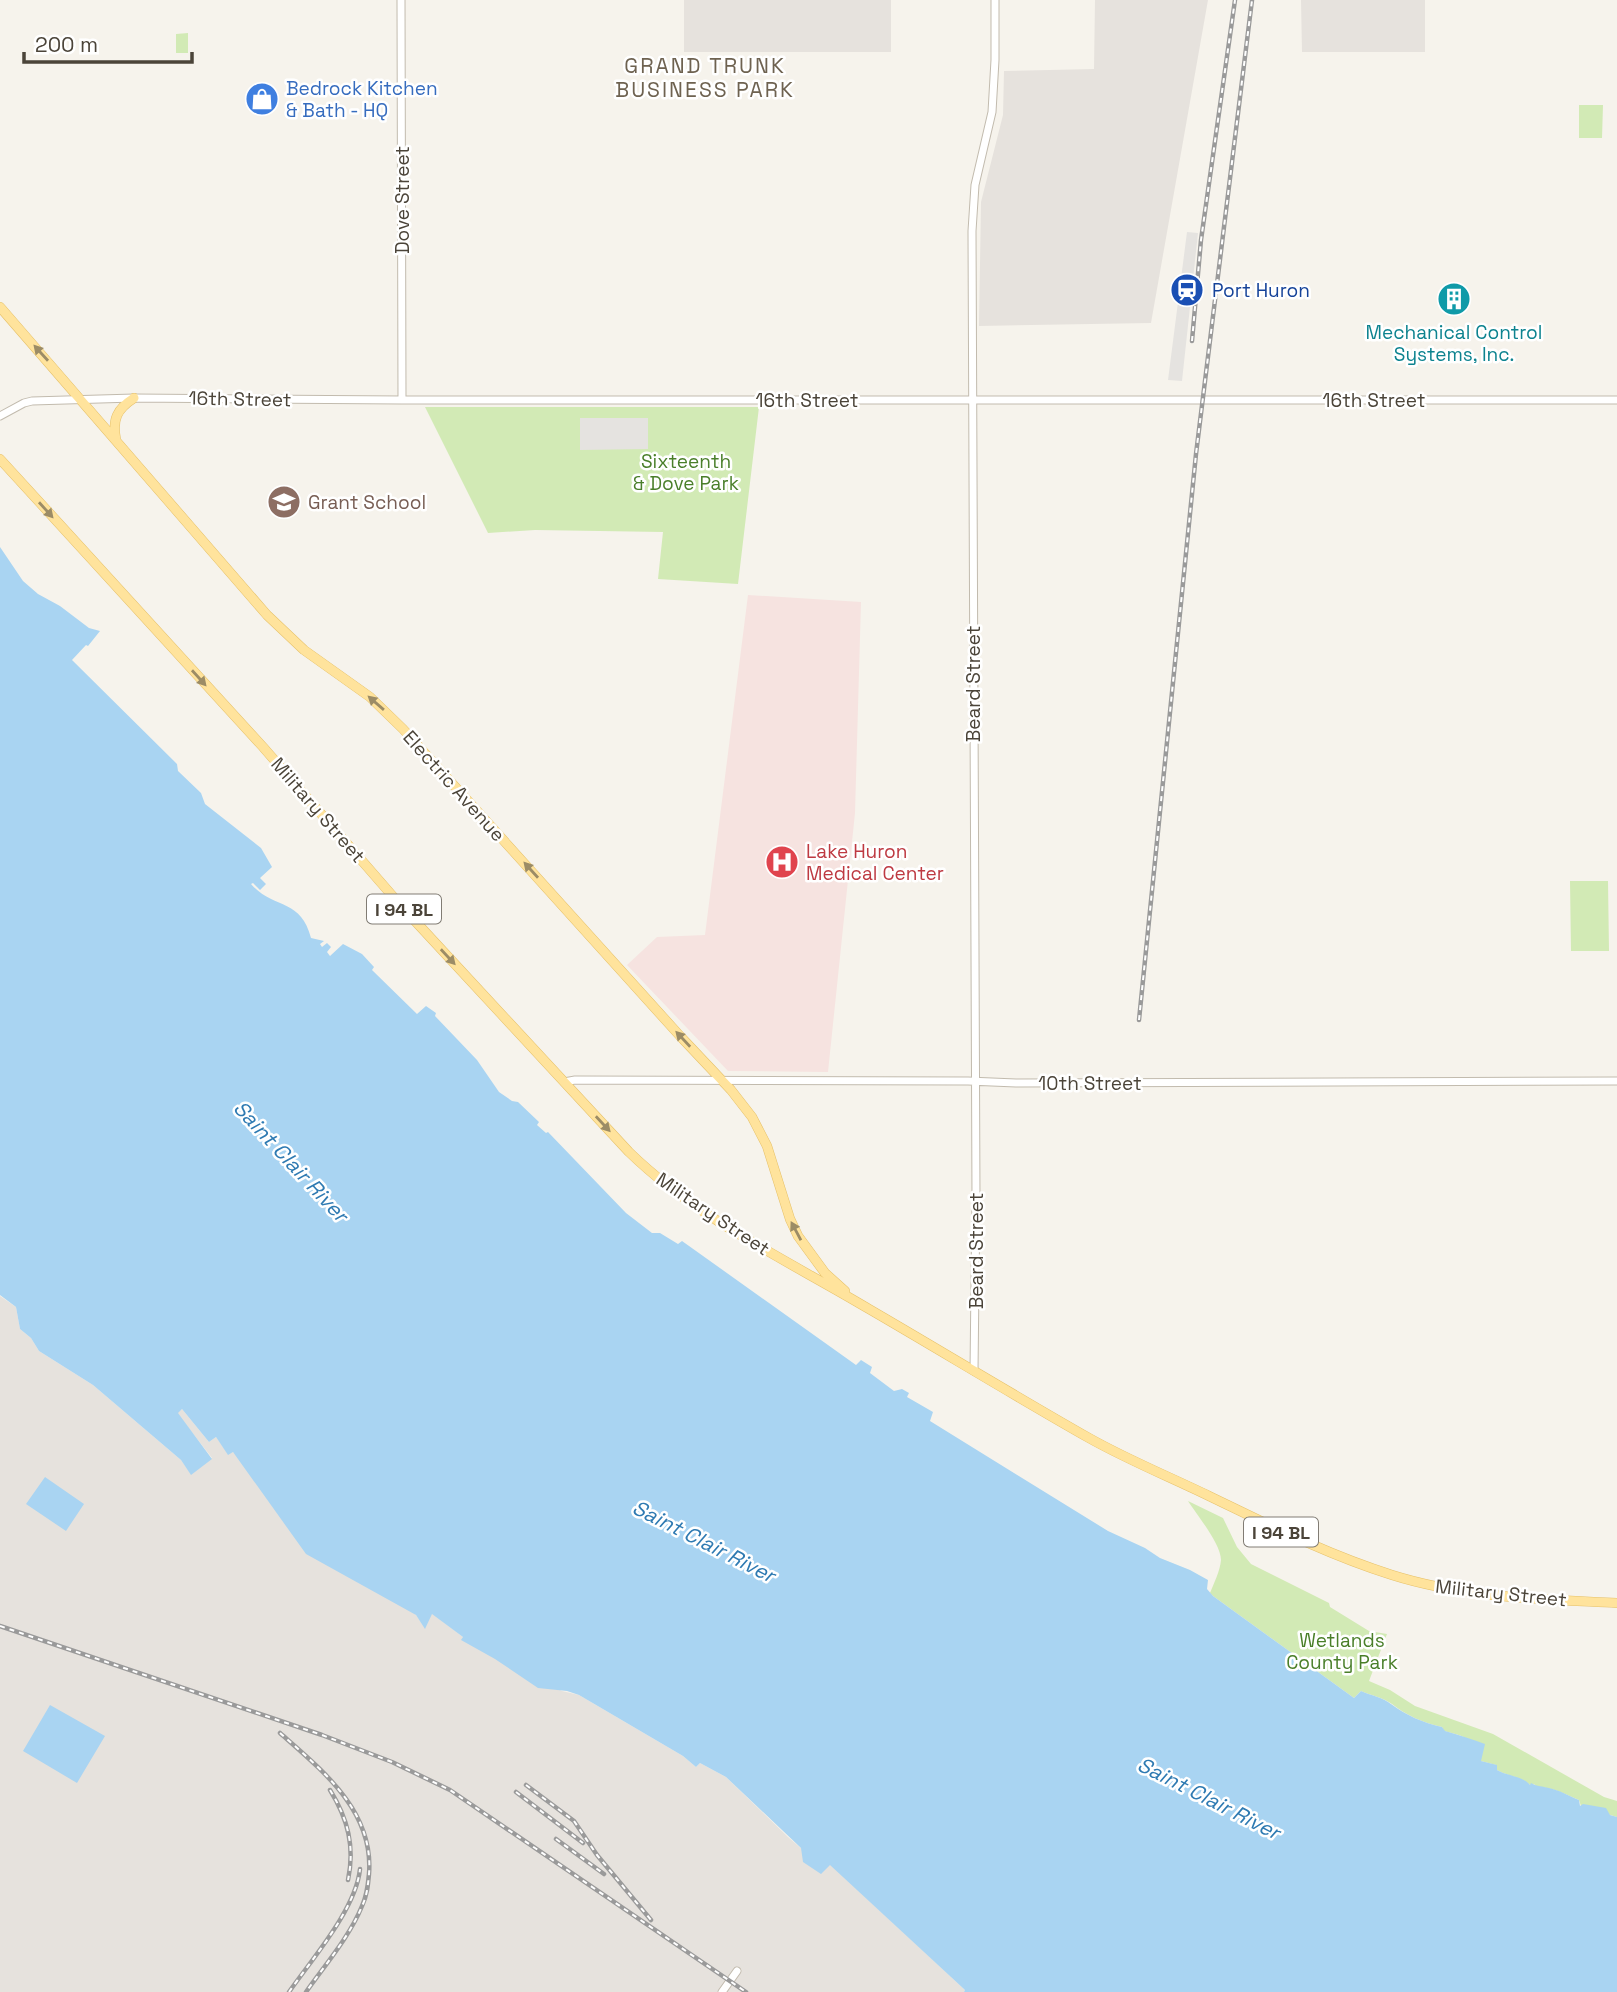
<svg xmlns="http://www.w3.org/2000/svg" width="1617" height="1992" font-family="'Space Grotesk',sans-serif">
  <rect width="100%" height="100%" fill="#f6f3ec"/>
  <path fill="#e6e2dd" d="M684,0h207v52h-207z
    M1095,0h113l-57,323 -172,3 2,-124 22,-87 1,-44 90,-2z
    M1301,0h124v52h-123z
    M0,1296l16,11 4,22 11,9 8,13 54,34 88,75 10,14 21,-16 -35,-45 5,-4 27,33 7,-5 12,17 5,-2 183,163 9,13 7,-15 31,24 -1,3 100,51 17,4 104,61 13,11 4,-4 26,14 62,60 14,12 28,15 135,126 -1,2h-964z"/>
  <path fill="#f6e3e0" d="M748,595l113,7 -6,211 -27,259 -100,-1 -101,-106 30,-28 48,-2z"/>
  <path fill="#d2eab5" d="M188,33v20h-12v-19z
    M1579,105h24l-1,33h-23z
    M425,407h334l-21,177 -80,-5 5,-47 -128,-2 -47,3z
    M1570,881h38l1,70h-38z
    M1188,1501l35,17 14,29 14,17 78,39 1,4 39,24 18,3 -18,47 21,9 25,16 78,28 111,63 13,4v16l-36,-11 -2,-6c-14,-6 -27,-13 -42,-13l-3,-3 -4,1c-8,-8 -23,-9 -33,-15l-1,-5 -15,-4c-13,-24 -10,-23 -37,-30l-2,-4c-19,-4 -36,-12 -50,-23 -8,-6 -22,-9 -31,-13l-7,7 -141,-102 -3,-3c4,-10 10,-22 11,-33 0,-16 -24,-45 -33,-59z"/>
  <path fill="#e5e3e0" d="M1187,232l11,1 -16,148 -14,-1z
    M580,418h68v31l-68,1z"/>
  <path fill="#a9d4f2" d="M0,547l23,34 15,13 22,12 29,22 11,3 -12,15 -2,-1 -14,15 105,104 1,7 23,22 4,11 56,44 11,19 -12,11 6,6 -6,6 -7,-7 -2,1c22,25 50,14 60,54l13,3 -4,3 2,3 5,-4 4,4 -4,5 3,4 13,-12 19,10 12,13 -2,3 45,44 9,-8 10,7 -1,3 42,44 22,32 13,9 6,1 21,20 -2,3 9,8 2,-1 78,81 26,20h8l18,11 4,-3 174,124 5,-5 11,7 -2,6 24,18 8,-2 7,4 -2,4 26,15 -3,9 178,110 37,17 15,10 30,12 18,10 -1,9 6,7 141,102 7,-7c9,4 23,7 30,13 15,11 32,19 51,23l3,4c14,4 27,8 40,13l-4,17 16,4v5c10,6 26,6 33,15l1,-2c7,4 11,3 18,5 10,2 20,8 30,12l1,6 3,-2 23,4 4,7 7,2v175h-653l1,-2 -135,-125 -9,9 -18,-12 -2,-14 -75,-71 -26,-14 -4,4 -13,-11 -104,-61 -12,-4 -29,-3 -43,-29 -34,-19 2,-3 -31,-23 -7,15 -9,-14 -110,-61 -73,-102 -5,3 -12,-18 -7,5 -27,-33 -4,4 34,46 -21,16 -10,-15 -88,-75 -54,-34 -8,-13 -11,-9 -4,-22 -16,-12z
    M45,1477l39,27 -18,27 -40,-27z
    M50,1705l55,31 -28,47 -54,-32z"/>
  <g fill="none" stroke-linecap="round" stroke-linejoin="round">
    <defs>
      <path id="minor" d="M401,0l1,400
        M0,416l24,-13 8,-2 102,-3 268,2h1215
        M564,1082l11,-2 393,1 48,2 601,-2
        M974,1371l2,-175 -4,-965 3,-46 17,-73 3,-52v-60
        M722,1992l15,-21"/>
      <path id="major" d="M0,307l267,308 37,35 66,47 33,32 277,307 51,54 21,27 15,29 23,73 8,17 27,37 20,18
        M116,440c-4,-21 1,-31 18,-42
        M0,459l263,288 140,161 226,244c70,68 158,108 240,157 74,43 146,87 220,129 39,22 81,39 120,58 60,29 119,59 183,79 73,23 150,24 225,28"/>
    </defs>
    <use href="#minor" stroke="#c2bbae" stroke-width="9"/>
    <use href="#major" stroke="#e6c16a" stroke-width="10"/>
    <use href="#minor" stroke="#fff" stroke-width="7"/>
    <use href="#major" stroke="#ffe39c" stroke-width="9"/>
    <defs>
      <path id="rail" d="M1192,341l9,-101 34,-240
        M1139,1020l57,-566 56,-454
        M0,1626l322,109 70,27 58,28 296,202
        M280,1733c43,38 94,78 89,141 -1,11 -2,22 -7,32 -12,30 -37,59 -56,86
        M526,1785l48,36 23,34 54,65
        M330,1790c18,29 25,57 18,90
        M516,1792l67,51
        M556,1839l48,35
        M289,1992c23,-33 67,-83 71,-123"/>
    </defs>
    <use href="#rail" stroke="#9a9a9a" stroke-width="4.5"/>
    <use href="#rail" stroke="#fff" stroke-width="2" stroke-dasharray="5" stroke-linecap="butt"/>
  </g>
  <defs><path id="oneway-solid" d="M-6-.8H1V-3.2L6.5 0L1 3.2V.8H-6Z" transform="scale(1.75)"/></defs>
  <g fill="#9c8c66">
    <use href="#oneway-solid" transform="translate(41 353) rotate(-132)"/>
    <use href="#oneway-solid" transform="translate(46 510) rotate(48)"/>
    <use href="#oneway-solid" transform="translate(199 678) rotate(48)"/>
    <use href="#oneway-solid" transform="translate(376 703) rotate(-139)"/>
    <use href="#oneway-solid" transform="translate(531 870) rotate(-132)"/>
    <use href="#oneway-solid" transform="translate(448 957) rotate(47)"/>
    <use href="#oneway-solid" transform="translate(683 1039) rotate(-133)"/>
    <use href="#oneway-solid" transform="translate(603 1124) rotate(47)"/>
    <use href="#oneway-solid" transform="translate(796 1231) rotate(-118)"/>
  </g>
  <defs>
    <symbol id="shop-disc" viewBox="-11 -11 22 22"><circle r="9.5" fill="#3f7fe0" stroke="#fff"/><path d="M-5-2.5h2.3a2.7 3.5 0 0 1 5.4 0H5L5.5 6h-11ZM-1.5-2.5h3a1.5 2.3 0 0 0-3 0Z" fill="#fff"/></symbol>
    <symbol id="station-disc" viewBox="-11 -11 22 22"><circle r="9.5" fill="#1a4fb4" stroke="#fff"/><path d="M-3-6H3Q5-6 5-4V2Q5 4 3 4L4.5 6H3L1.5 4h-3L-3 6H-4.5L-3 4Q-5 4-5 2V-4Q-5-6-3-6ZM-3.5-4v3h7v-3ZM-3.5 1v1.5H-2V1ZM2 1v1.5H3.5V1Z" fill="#fff"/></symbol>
    <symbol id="building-disc" viewBox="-11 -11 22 22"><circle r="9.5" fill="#0f9aa8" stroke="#fff"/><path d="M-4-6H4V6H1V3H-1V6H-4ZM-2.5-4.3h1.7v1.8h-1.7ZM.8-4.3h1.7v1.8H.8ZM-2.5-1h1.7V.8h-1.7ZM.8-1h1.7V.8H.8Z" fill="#fff"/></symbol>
    <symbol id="school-disc" viewBox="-11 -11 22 22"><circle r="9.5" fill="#8d6e63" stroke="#fff"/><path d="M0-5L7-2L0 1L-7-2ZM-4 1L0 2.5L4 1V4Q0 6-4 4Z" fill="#fff"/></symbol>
    <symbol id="hospital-disc" viewBox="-11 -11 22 22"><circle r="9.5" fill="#e0444e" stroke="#fff"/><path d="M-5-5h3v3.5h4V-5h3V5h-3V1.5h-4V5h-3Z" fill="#fff"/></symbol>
  </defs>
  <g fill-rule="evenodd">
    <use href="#shop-disc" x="243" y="80" width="38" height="38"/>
    <use href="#station-disc" x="1168" y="271" width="38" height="38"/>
    <use href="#building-disc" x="1435" y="280" width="38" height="38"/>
    <use href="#school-disc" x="265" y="483" width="38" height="38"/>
    <use href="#hospital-disc" x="763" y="843" width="38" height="38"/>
  </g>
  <g text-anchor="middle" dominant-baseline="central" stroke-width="5" stroke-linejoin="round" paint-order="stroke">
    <g fill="#fff" stroke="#817c74" stroke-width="2">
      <rect x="367" y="894.5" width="74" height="29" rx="5"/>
      <rect x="1244" y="1517.5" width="74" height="29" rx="5"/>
    </g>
    <g font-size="18" font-weight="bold" fill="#4b4439">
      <text x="404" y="909">I 94 BL</text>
      <text x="1281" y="1532">I 94 BL</text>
    </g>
    <g font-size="19" fill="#366cbe" stroke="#fff" text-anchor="start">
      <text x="286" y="88">Bedrock Kitchen<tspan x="286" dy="22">&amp; Bath - HQ</tspan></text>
    </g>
    <g font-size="19" fill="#4b4439" stroke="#fff">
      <text transform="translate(402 200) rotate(-90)">Dove Street</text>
      <text transform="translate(240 399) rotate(1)">16th Street</text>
      <text x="807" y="400">16th Street</text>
      <text x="1374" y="400">16th Street</text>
      <text transform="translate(973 684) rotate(-90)">Beard Street</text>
      <text transform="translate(454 786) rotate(48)">Electric Avenue</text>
      <text transform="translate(318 810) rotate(49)">Military Street</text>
      <text x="1090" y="1083">10th Street</text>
      <text transform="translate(713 1214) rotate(34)">Military Street</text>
      <text transform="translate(976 1251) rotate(-90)">Beard Street</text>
      <text transform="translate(1501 1593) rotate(6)">Military Street</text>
    </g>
    <g font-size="19" fill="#164399" stroke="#fff" text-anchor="start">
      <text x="1212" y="290">Port Huron</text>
    </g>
    <g font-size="19" fill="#0d838f" stroke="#fff">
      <text x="1454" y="332">Mechanical Control<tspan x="1454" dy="22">Systems, Inc.</tspan></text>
    </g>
    <g font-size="19" fill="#4a7f2a" stroke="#fff">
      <text x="686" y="461">Sixteenth<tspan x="686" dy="22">&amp; Dove Park</tspan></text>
      <text x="1342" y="1640">Wetlands<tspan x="1342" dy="22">County Park</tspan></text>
    </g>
    <g font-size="19" fill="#785e54" stroke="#fff" text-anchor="start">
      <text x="308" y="502">Grant School</text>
    </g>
    <g font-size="19" fill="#be3a42" stroke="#fff" text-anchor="start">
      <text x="806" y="851">Lake Huron<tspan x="806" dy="22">Medical Center</tspan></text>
    </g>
    <g font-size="21" letter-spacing="2" fill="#6e6250" stroke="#fff">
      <text x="705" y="65">GRAND TRUNK<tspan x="705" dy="24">BUSINESS PARK</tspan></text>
    </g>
    <g font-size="21" font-style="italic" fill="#2e7ab2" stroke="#fff">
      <text transform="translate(291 1161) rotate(47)">Saint Clair River</text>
      <text transform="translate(704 1541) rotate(27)">Saint Clair River</text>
      <text transform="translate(1209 1798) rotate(27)">Saint Clair River</text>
    </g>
  </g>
  <path d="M24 52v10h168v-10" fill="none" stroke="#4b4439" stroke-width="3.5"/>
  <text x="35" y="52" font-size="21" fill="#4b4439" stroke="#ffffff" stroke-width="5" paint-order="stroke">200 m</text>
</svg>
